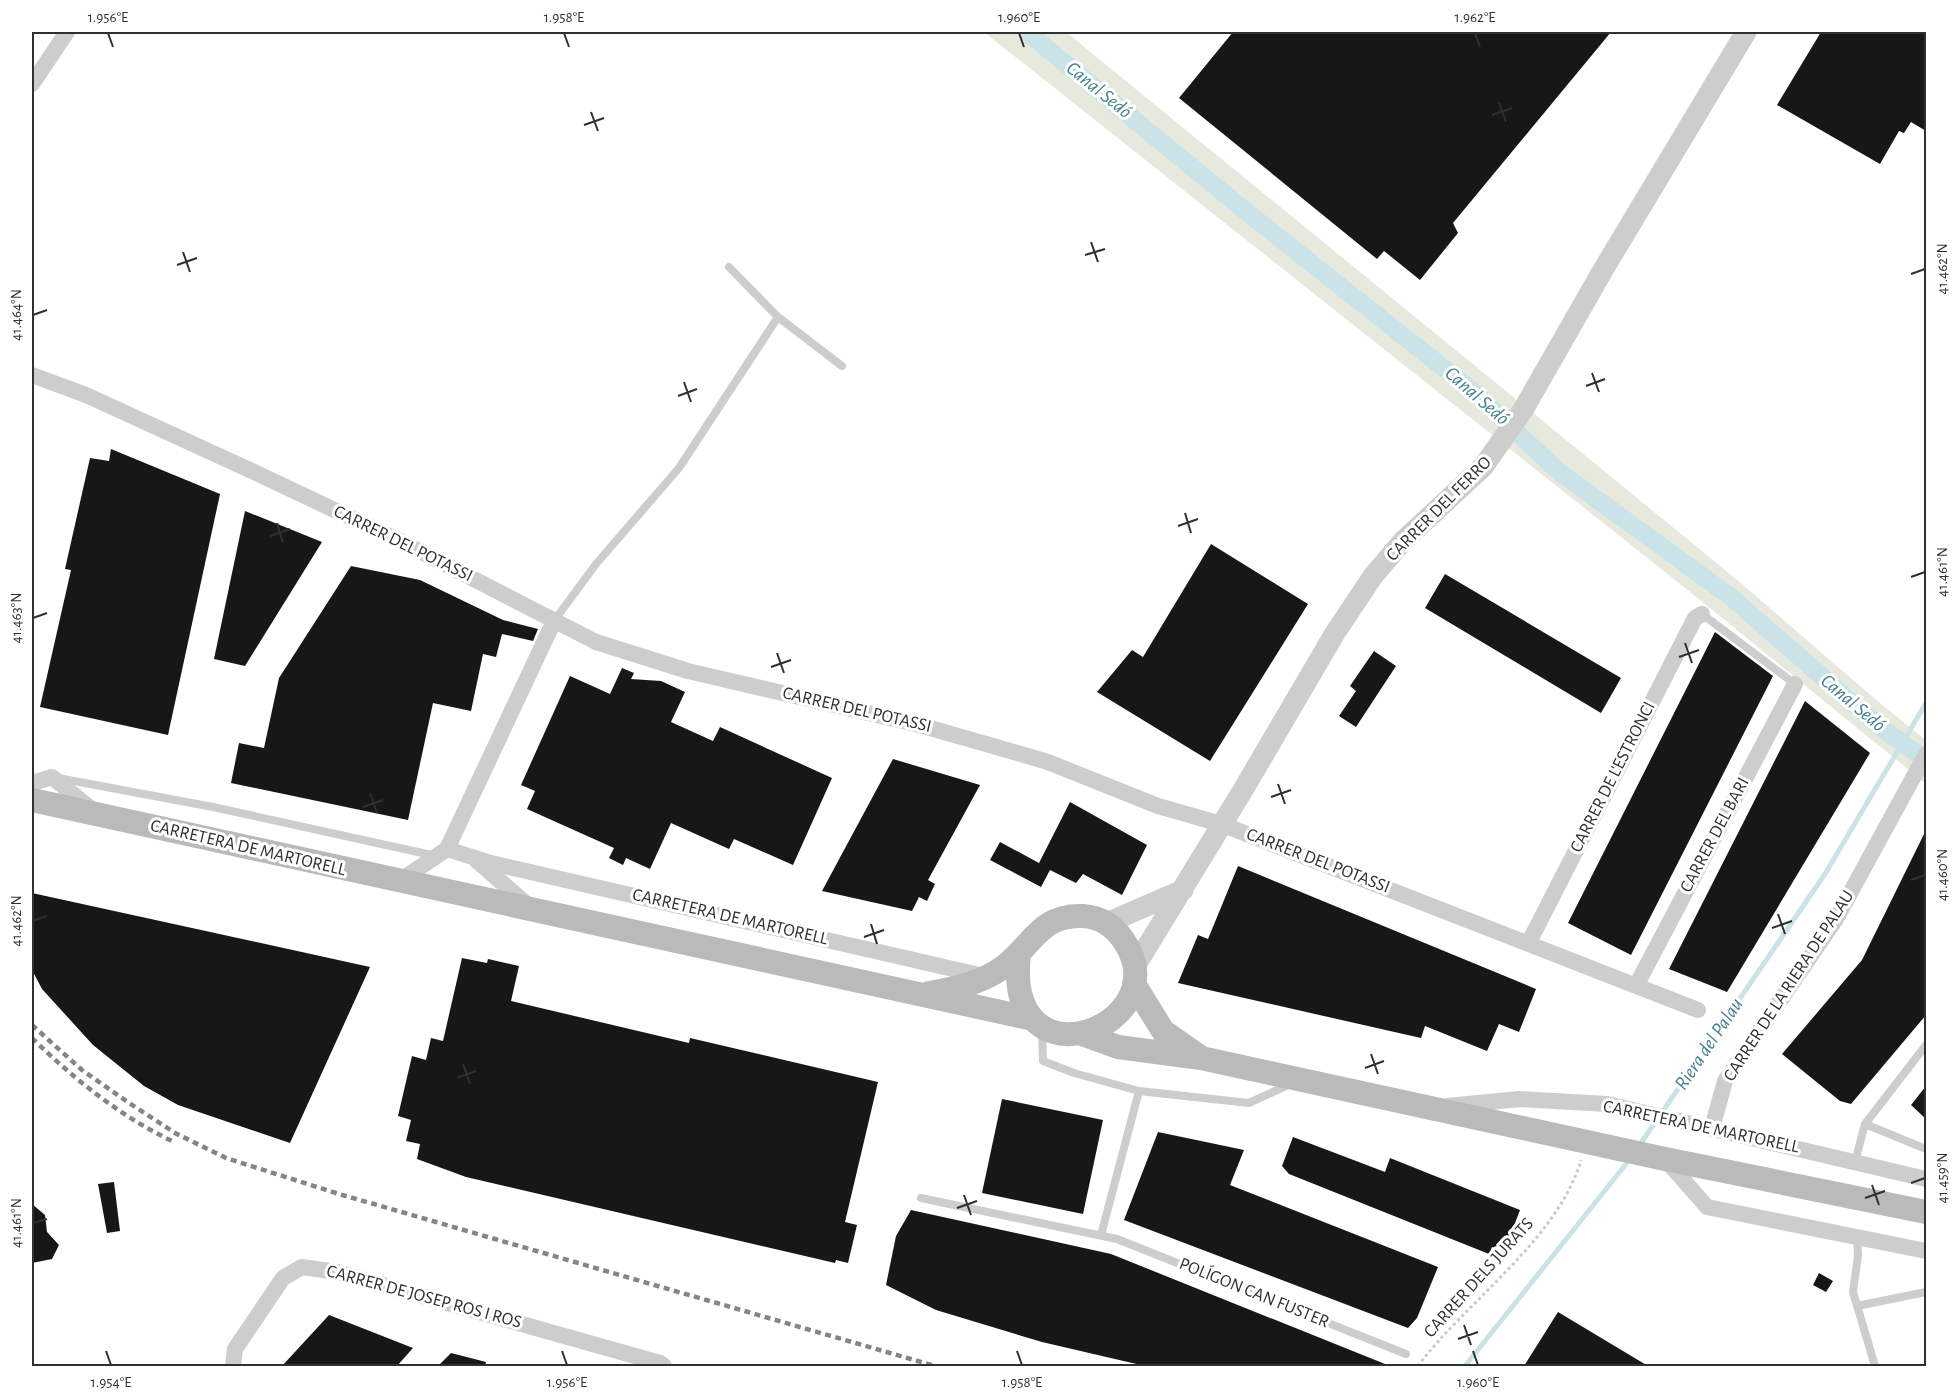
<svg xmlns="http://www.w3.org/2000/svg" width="1958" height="1398" font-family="'Alegreya Sans',sans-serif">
  <rect width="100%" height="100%" fill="#fff"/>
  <path fill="#e6e9dc" d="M984,32h82c214,175 428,349 642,524 74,60 143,126 218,184v44l-237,-193z"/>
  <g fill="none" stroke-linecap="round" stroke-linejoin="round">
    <path stroke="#cae3e8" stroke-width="5" d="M1639,1146l186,-272 101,-171
      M1465,1366l165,-207"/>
    <path stroke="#cae3e8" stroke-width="18" d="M1027,32l221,181 227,180 83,78 173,126 149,130 46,33"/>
  </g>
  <path fill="#171717" d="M1233,32h378l-158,191 5,10 -38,47 -36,-29 -7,8 -198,-161z
    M1821,32h105v99l-15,-9 -7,11 -5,-2 -19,33 -103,-59z
    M111,449l109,45 -52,241 -128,-28 31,-137 -6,-1 25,-111 19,3z
    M245,511l77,31 -77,124 -31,-7z
    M1211,544l97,60 -98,157 -113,-69 35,-42 11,7z
    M351,566l69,14 83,40 35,9 -5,12 -31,-7 -6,23 -13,-3 -12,57 -38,-8 -25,117 -177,-37 8,-40 25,5 15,-70z
    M1445,574l176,104 -20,35 -176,-105z
    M1715,632l58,44 -142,279 -63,-32z
    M1374,651l22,15 -40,61 -17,-11 17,-25 -6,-5z
    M622,668l12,5 -3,6 30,2 24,11 -14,30 42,19 7,-14 112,51 -39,87 -59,-26 -5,10 -58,-26 -21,46 -24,-11 -3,7 -14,-7 5,-10 -87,-39 8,-18 -14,-6 49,-109 40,18z
    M1805,701l65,52 -143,239 -58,-23z
    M893,759l87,26 -52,95 7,4 -8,17 -8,-4 -7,14 -90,-20z
    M1070,802l77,43 -25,50 -39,-21 -7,9 -26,-13 -9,17 -51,-27 10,-18 39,21z
    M1926,830v185l-75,89 -11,-3 -58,-47 80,-94z
    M1238,866l298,123 -17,43 -20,-8 -12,27 -62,-25 -4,12 -243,-55 20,-48 10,4z
    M32,893l338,74 -80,176 -112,-38 -34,-19 -51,-41 -51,-56 -10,-19z
    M462,958l25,5 1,-4 31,7 -8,35 178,42 1,-5 188,44 -33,140 12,3 -9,38 -12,-3 -1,3 -369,-86 -49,-18 3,-15 -14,-3 5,-21 -13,-4 14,-60 14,4 5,-22 12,3z
    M1926,1086v33l-15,-14z
    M1002,1099l101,21 -20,94 -101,-21z
    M1158,1132l86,18 -14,35 208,82 -21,51 -9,10 -284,-108z
    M1293,1137l92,35 5,-14 130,52 -16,42 -12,-5 -3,7 -200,-80 -7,-8z
    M114,1182l6,49 -13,2 -9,-49z
    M32,1204l13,11 2,17 12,13 -7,14 -20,4z
    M911,1210l200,44 279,112h-245l-103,-24 -106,-32 -50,-25 10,-49z
    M1819,1273l14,8 -7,11 -13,-7z
    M1558,1312l90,54h-124z
    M329,1315l84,33 -16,18h-115z
    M451,1353l35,9 -1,4h-47z"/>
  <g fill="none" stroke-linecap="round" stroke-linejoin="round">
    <path stroke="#cacaca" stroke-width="3" stroke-dasharray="3 3" stroke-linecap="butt" d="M1418,1366c48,-65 139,-125 163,-206"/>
    <path stroke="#cdcdcd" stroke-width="8" d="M778,317l64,49
      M1702,614l93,70
      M554,621l42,-57 83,-96 99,-151 -49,-50
      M58,778l155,29 223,49
      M1042,1030l1,31 31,12 65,18 -38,144
      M1139,1091l110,12 41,-19
      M1865,1124l61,25
      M1855,1162l10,-38 61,-79
      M921,1198l196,41 289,115
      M1857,1237l1,18 -5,37 22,74
      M1857,1306l69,-14"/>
    <path stroke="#cdcdcd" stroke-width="16" d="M32,84l35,-52
      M32,375l54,20 166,76 150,71 194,100 92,29 228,53 77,22 55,16 110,44 63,18 477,186
      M32,783l20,-6 43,35
      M447,849l44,14 497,114
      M447,849l107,-228
      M477,861l53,46
      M398,882l49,-33
      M1528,944l167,-326 7,-4
      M1636,986l159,-302
      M1447,1106l73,-7 87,5 319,75
      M1712,1128l13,-47 111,-162 90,-165
      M1665,1159l42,48 219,44
      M233,1366l2,-17 48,-71 19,-11 35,5 323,91 4,3"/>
    <path stroke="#cdcdcd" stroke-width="21" d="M1107,923l76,-33
      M1134,968l109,-178 92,-157 38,-57 30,-35 80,-74 40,-57 80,-140 143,-238"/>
    <path stroke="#bababa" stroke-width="24" d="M32,800l1001,219
      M1134,984l29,47 36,25
      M929,993c25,-4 52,-10 73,-25 30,-21 37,-54 81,-52 18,1 32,11 41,25 57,84 -121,153 -105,13
      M1082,1034l36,13 83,11 464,101 261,53"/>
    <path stroke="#858585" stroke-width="4.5" stroke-dasharray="6 4.5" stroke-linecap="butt" d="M32,1025l50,45 47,33 46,30 51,25 113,36 596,172
      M32,1038c42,41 89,79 142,104"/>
  </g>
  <path fill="none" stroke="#303030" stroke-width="2" d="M108,33l5,14M564,33l5,14M1019,33l5,14M1475,33l5,14M1499,102l7,20M591,112l7,19M1492,115l20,-7M584,125l20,-7M1091,242l7,20M183,252l7,20M1085,255l20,-6M177,265l20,-7M1911,274l14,-5M33,315l14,-5M1592,373l7,19M684,382l7,20M1586,386l19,-7M678,396l19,-7M1185,513l6,20M277,523l6,20M1178,526l20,-7M270,536l20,-7M1911,577l14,-5M33,618l14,-5M1685,643l7,20M777,653l7,20M1679,657l20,-7M771,667l20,-7M1278,784l7,20M370,793l7,20M1271,797l20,-7M363,807l20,-7M1911,880l14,-5M1778,914l7,20M33,921l14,-5M871,924l6,20M1772,928l20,-7M864,937l20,-7M1371,1054l7,20M463,1064l7,20M1365,1068l19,-7M457,1078l19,-7M1911,1183l14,-5M1872,1185l7,20M964,1195l7,20M1865,1198l20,-7M957,1208l20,-7M33,1223l14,-4M1464,1325l7,20M1458,1339l20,-7M106,1351l5,14M562,1351l5,14M1017,1351l5,14M1473,1351l5,14"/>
  <g text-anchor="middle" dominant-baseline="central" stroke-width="6" stroke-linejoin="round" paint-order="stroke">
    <g font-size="18" fill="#303030" stroke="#fff">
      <text transform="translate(1439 509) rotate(-45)">CARRER DEL FERRO</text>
      <text transform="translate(403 544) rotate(26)">CARRER DEL POTASSI</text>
      <text transform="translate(857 710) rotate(13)">CARRER DEL POTASSI</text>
      <text transform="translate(1613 777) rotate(-63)">CARRER DE L'ESTRONCI</text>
      <text transform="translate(1715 835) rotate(-62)">CARRER DEL BARI</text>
      <text transform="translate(248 848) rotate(13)">CARRETERA DE MARTORELL</text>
      <text transform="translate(1318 861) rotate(21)">CARRER DEL POTASSI</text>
      <text transform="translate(730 917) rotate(13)">CARRETERA DE MARTORELL</text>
      <text transform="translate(1789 986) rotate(-57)">CARRER DE LA RIERA DE PALAU</text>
      <text transform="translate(1701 1127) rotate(12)">CARRETERA DE MARTORELL</text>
      <text transform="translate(1479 1278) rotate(-48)">CARRER DELS JURATS</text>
      <text transform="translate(1254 1293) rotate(22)">POLÍGON CAN FUSTER</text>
      <text transform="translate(424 1297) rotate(15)">CARRER DE JOSEP ROS I ROS</text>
    </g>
    <g font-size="20" font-style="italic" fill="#437f8e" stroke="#fff">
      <text transform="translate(1099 90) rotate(39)">Canal Sedó</text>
      <text transform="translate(1477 396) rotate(41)">Canal Sedó</text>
      <text transform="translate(1853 703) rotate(40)">Canal Sedó</text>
      <text transform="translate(1709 1044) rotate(-56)">Riera del Palau</text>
    </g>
  </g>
  <rect width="1958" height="1398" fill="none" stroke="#ffffff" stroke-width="66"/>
  <rect x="33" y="33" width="1892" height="1332" fill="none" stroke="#303030" stroke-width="2"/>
  <g font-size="15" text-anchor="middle" fill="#303030">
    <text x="108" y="22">1.956°E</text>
    <text x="564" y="22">1.958°E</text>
    <text x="1019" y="22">1.960°E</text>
    <text x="1475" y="22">1.962°E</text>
    <text transform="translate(1942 269) rotate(-90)" y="5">41.462°N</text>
    <text transform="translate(16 315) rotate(-90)" y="5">41.464°N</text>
    <text transform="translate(1942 572) rotate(-90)" y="5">41.461°N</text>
    <text transform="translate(16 618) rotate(-90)" y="5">41.463°N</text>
    <text transform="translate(1942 875) rotate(-90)" y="5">41.460°N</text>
    <text transform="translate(16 921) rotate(-90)" y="5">41.462°N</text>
    <text transform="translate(1942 1178) rotate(-90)" y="5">41.459°N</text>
    <text transform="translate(16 1223) rotate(-90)" y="5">41.461°N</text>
    <text x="111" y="1387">1.954°E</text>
    <text x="567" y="1387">1.956°E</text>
    <text x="1022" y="1387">1.958°E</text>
    <text x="1478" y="1387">1.960°E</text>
  </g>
</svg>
